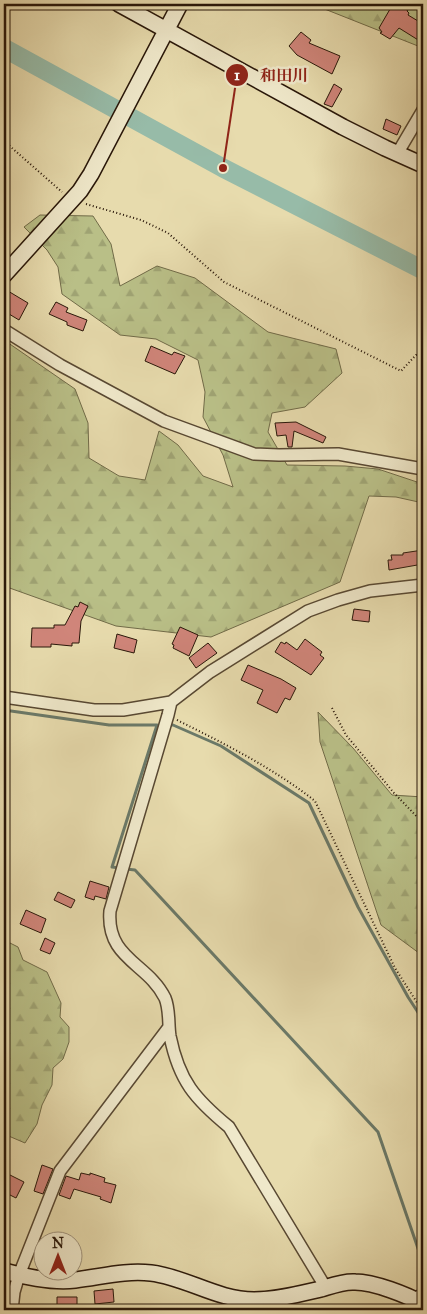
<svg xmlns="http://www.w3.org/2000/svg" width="427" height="1314" font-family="'IM FELL Great Primer','Noto Serif JP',serif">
  <defs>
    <pattern id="forest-firs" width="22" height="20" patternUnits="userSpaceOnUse" patternTransform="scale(1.25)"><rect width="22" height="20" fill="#b9bf87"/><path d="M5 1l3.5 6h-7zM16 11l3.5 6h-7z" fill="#9fa373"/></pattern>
  </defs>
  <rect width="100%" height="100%" fill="#e7dbad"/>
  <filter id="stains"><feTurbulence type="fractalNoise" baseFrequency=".004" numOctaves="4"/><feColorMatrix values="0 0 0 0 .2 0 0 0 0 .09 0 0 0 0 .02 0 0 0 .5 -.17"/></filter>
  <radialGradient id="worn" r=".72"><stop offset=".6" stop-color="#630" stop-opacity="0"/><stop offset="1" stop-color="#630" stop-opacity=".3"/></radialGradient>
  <path fill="url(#forest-firs)" stroke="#716b48" d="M312,4h111v44z
    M40,215l53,1 18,28 9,42 37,-20 38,12 73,54 68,17 6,24 -37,34 -33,6 -4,19 19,33 58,1 33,3 45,15v19l-27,-6 -27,-1 -29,86 -129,55 -95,-11 -112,-40v-246l71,49 13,34 1,35 30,18 26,4 14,-49 19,14 25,31 30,11 -10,-32 -20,-38 2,-25 -7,-32 -42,-21 -36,-4 -58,-41 -4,-27 -11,-17 -23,-23z
    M318,712l35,36 39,47 31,2v159l-42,-31 -61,-183z
    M4,940l14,7 5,13 24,12 14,31 -1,14 9,10v15l-6,17 -10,9 -1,17 -10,20 -5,19 -12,19 -21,-9z"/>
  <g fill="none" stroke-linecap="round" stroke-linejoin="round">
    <path stroke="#6b7968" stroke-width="3" d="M4,710l105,15h48
      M168,725h5l48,21 88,57 49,104 50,90 15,23
      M120,868l-8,-1 45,-142
      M126,869l9,1 243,262 45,131"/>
    <path stroke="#97bba8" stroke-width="19" d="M4,48l219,120 200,102"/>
  </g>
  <path fill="#d0857a" stroke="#291709" d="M393,4h5l10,5 -1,2 2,2 -1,2 15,9v19l-24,-15 -9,11 -10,-6 2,-1 -3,-4z
    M301,32l10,8 -2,3 31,13 -8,18 -35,-19 -8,-9z
    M334,84l8,5 -10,18 -8,-3z
    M386,119l15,7 -4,9 -14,-6z
    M8,291l20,12 -9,17 -15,-9v-18l3,1z
    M56,302l12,6 -2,4 21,8 -4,11 -16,-6v-3l-18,-8z
    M151,346l21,9 2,-3 11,4 -10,18 -30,-13z
    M296,422l30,15 -3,6 -29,-12 -2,16h-4l-2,-12 -9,1 -2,-13z
    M423,550v14l-34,6 -1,-10h4l-1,-5h12v-2z
    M80,602l8,4 -7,15 -2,22h-7v3l-21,-2v3h-20l1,-19h22v-3h11l10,-19 3,1z
    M354,609l16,2 -1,11 -17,-2z
    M180,627l18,8 -9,21 -16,-8 1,-3 -2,-1z
    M117,634l20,6 -3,13 -20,-5z
    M305,639l17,13 -2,3 4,3 -13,17 -36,-23 6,-10 4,2 1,-2 11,8z
    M208,643l9,10 -21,15 -7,-10z
    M248,665l33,14 15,9 -6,12 -5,-2 -8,15 -20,-10 6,-13 -22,-10z
    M90,881l19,6 -3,12 -11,-3 -1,4 -9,-3z
    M58,892l17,8 -4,8 -17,-8z
    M26,910l20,9 -5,14 -21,-9z
    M45,938l10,5 -5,11 -10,-4z
    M42,1165l11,4 -10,25 -9,-3z
    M4,1172l20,10 -8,16 -12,-6z
    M81,1173l9,2v-2l15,5 -1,4 12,3 -5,18 -11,-4 1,-2 -27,-8 -4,10 -11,-4 7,-19 13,4z
    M113,1289l1,13 -19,2 -1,-13z
    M57,1297h20v13h-20z"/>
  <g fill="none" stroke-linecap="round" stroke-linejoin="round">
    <defs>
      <path id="street" d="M397,154l26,-44
        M4,330l56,35 104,56 90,33 25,1 59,-1 85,15
        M4,697l90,13h29l48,-8 39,-30 98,-61 30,-11 32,-9 53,-6
        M171,702l-3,13 -58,196c-4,48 38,52 55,87 5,12 3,26 5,38 9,45 25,63 59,91l97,161
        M12,1310l2,-18 5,-17 41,-104 109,-144
        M411,1310l4,-11 8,-5"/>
      <path id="secondary" d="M119,4l224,123 42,21 38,17
        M4,275l76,-84 11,-17 89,-170
        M4,1271c22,6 48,12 71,9 26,-3 50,-10 76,-7 35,4 66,27 103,27 22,0 45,-6 67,-11 10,-3 23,-8 34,-7 19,0 52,13 68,22"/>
    </defs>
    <use href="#street" stroke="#584832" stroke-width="14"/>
    <use href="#secondary" stroke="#291709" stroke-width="18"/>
    <path stroke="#291709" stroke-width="2" stroke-dasharray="1 2.5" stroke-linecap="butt" d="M4,141l58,51
      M86,204l55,16 27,13 56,49 177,89 15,-16h7
      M332,708l14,27 48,58 29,30
      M177,720c48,24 96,48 138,81l80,167 28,44"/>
    <use href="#street" stroke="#efe8ca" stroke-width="11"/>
    <use href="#secondary" stroke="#efe8ca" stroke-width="15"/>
  </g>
  <path fill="none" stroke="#8f2418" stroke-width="2" d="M223 168L237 75"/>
  <g fill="#8f2418" stroke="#efe8ca" stroke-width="2">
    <circle cx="223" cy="168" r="5"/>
    <circle cx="237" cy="75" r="12"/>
  </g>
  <g font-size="15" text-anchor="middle" font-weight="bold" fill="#fff">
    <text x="237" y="80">1</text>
  </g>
  <g font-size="16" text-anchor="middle" font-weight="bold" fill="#8f2418" stroke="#efe8ca" stroke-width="5" stroke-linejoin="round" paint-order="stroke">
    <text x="284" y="81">和田川</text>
  </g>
  <rect width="427" height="1314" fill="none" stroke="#e7dbad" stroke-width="20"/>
  <rect x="5" y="5" width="417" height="1304" fill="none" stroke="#291709" stroke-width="2.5"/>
  <rect x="10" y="10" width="407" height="1294" fill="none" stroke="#291709"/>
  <g transform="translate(58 1256)"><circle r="24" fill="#efe8ca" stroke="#a0947d"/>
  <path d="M0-4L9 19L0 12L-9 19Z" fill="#8f2418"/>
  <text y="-8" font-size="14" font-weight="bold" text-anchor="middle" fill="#291709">N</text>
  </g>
  <rect width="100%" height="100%" filter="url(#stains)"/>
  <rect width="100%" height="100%" fill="url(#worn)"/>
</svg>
